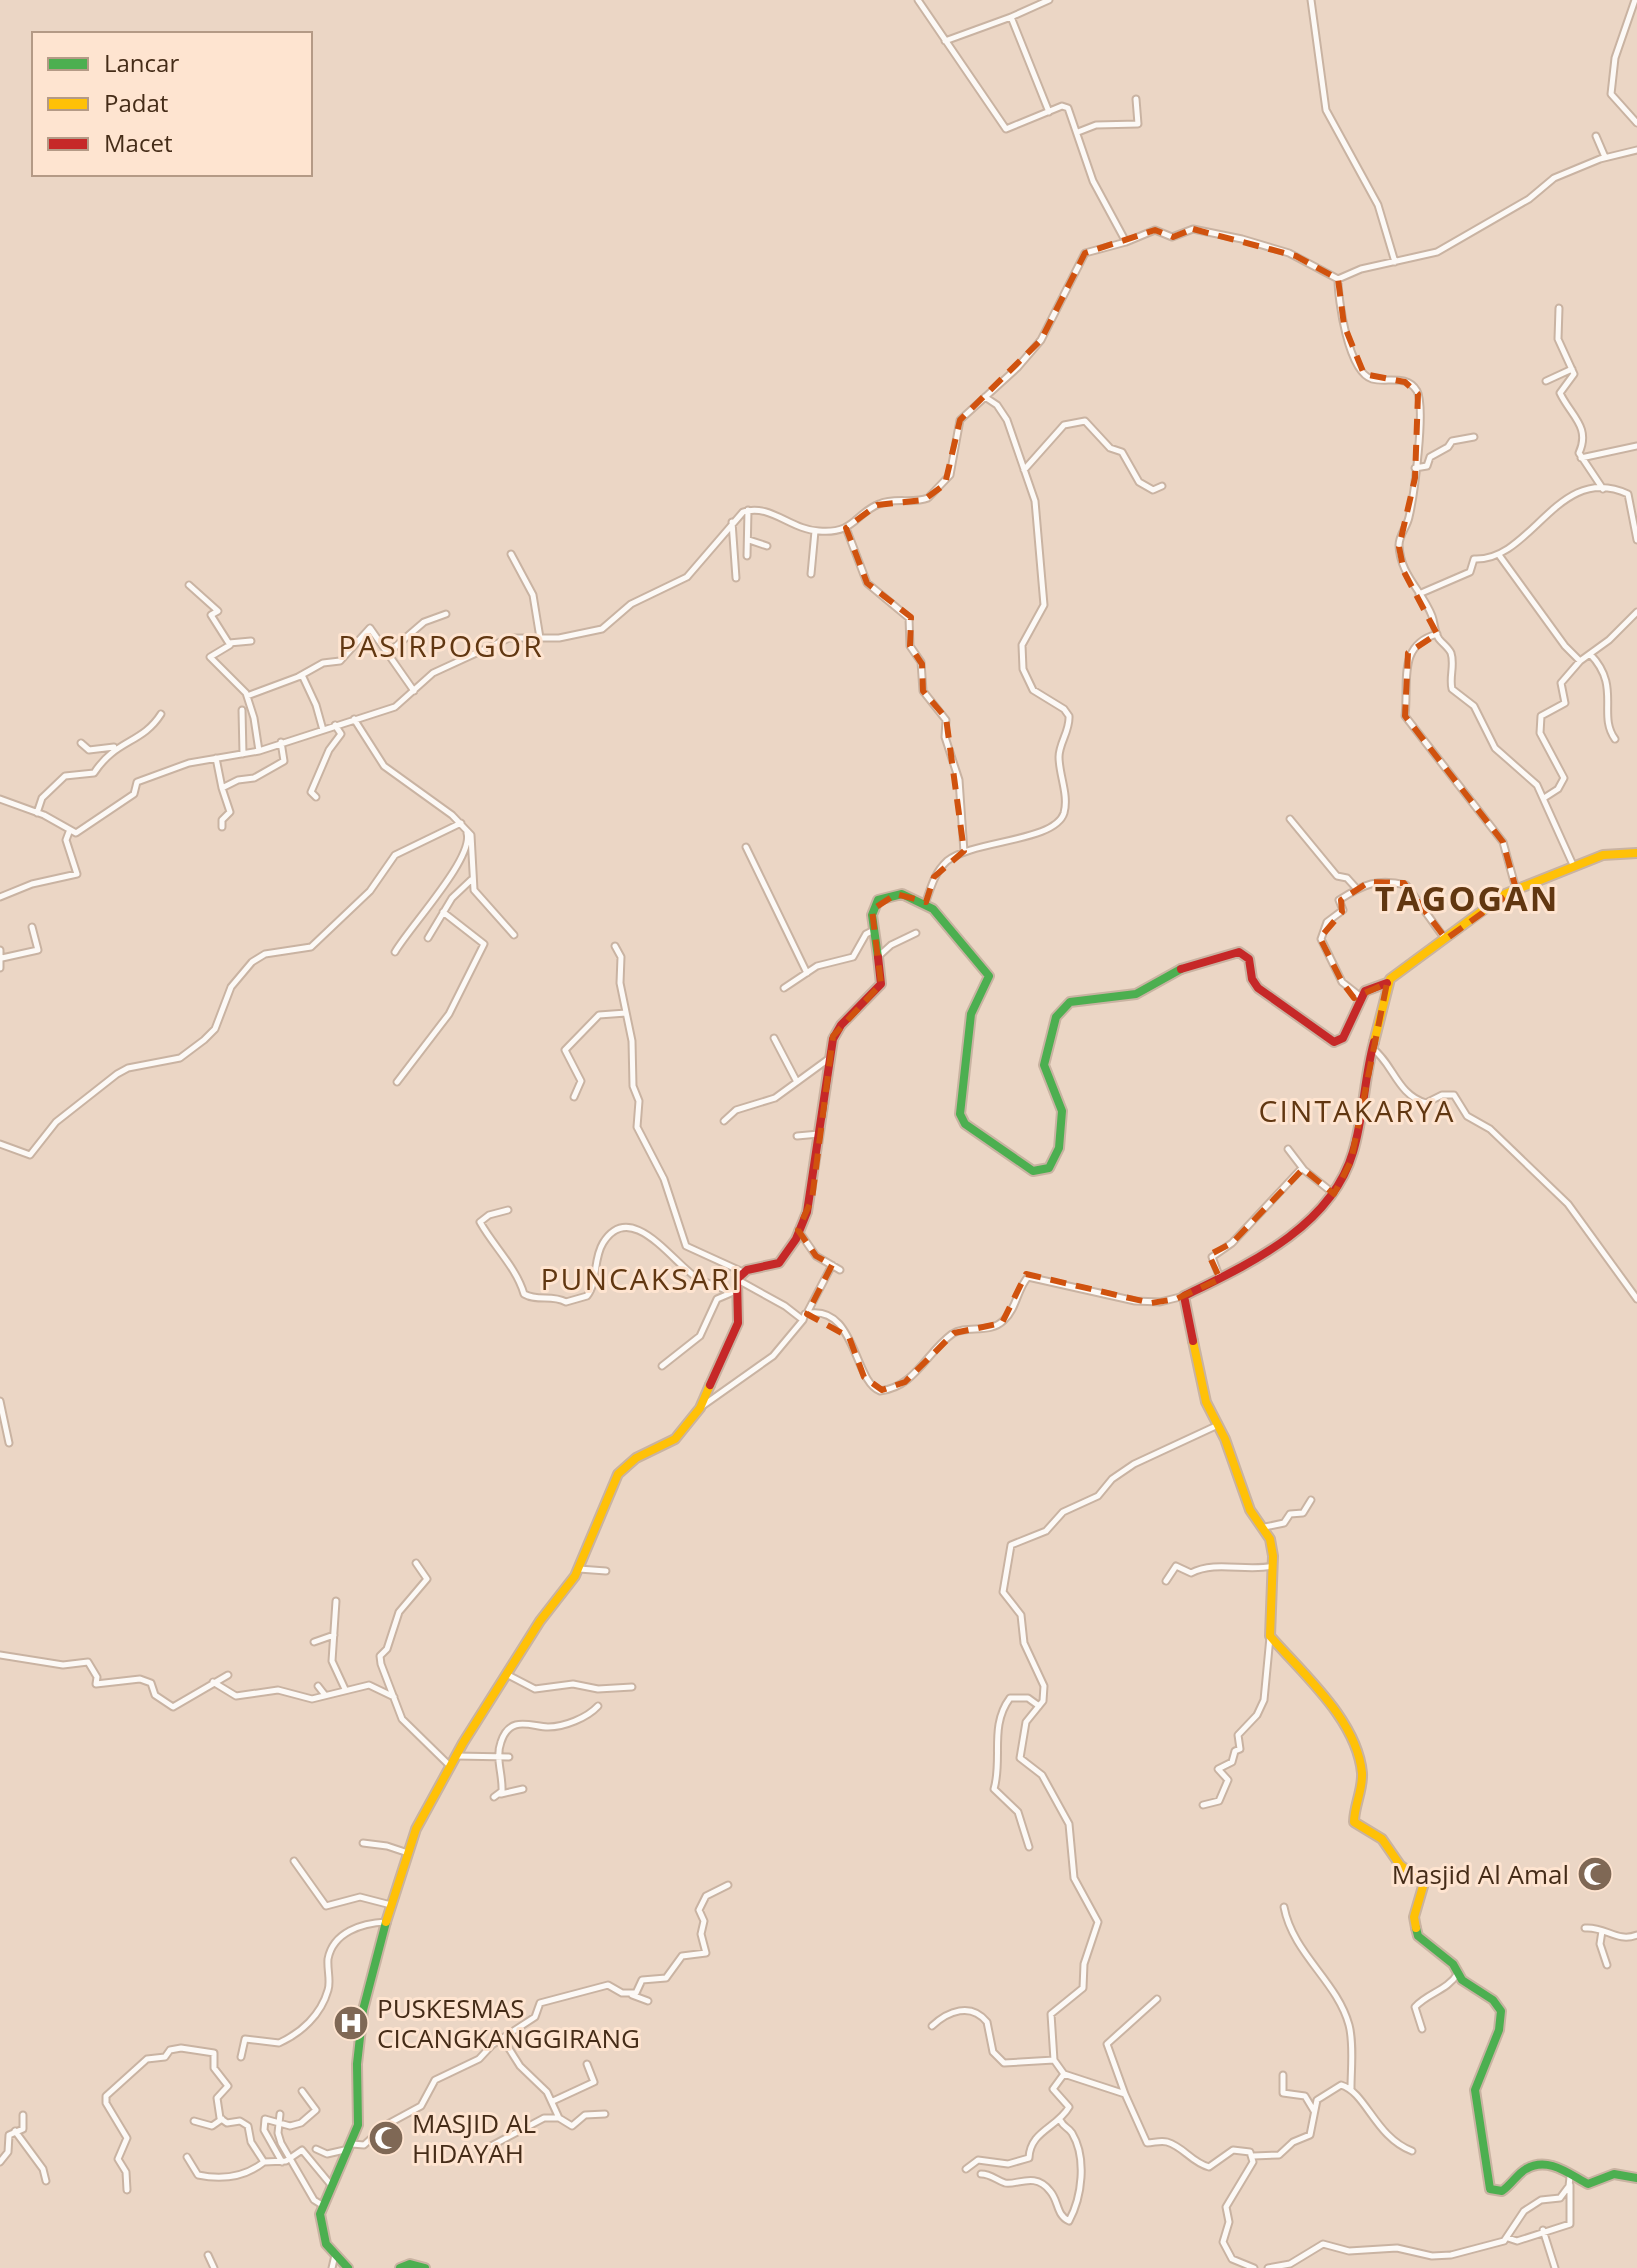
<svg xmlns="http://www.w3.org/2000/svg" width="1637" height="2268" font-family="'Open Sans',sans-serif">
  <rect width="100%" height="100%" fill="#ebd6c5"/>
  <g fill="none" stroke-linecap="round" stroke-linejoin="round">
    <defs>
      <path id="street" d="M918,0l88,129 56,-23 6,2 25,73 33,61
        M1311,0l15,110 52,95 17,57
        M1635,0l-20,58 -4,36 26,29
        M945,41l66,-24
        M1049,112l-38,-95 38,-17
        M1078,132l18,-7 42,-1 -2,-25
        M1596,136l9,21
        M1338,279c0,21 10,93 34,100 15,4 35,-5 45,12 9,16 -3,105 -8,126 -2,10 -10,18 -10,28 1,30 23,45 33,71 3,8 2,16 7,23 4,5 9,8 12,14 4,12 -2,24 1,36l22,17 21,42 42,37 37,82
        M1559,308l-1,31 16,35 -14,19c11,23 31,34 19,60l24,36
        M1546,381l26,-12
        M1581,458l56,-12
        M1415,468l12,-2 3,-9 18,-10 4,-6 22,-4
        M1024,470l40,-45 21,-4 25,27 12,4 17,30 14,8 9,-4
        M732,522l4,56
        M846,528l21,55 42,35 1,28 11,16 2,29 23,29 -1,17 14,43 5,72
        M749,540l18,6
        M511,554l22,41 7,43
        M1499,555l66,91 15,15
        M747,556l1,-46
        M811,574l4,-43
        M189,585l29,26 -7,4 19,30 -20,12 36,36 8,25 5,33
        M1419,594l51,-22 4,-13c58,3 84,-98 154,-65l9,46
        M1437,634c-40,11 -28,48 -32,82l98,126 13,47
        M229,643l22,-2
        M388,653l36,-31 22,-8
        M1590,654c32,33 7,60 25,85
        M302,675l14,30 7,25
        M247,696l51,-19 25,-14 17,-2 30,-33 44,63
        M242,710l1,44
        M354,719l30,47 68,49 19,20 3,55 40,45
        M81,743l8,7 25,-3
        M216,758l6,30
        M316,797l-5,-5 18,-42 12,-16 -6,-9
        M1544,798l14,-9 6,-11 -24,-45 1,-17 24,-13 -4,-20 19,-22 29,-21 28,-28
        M0,799l44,16 32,18 58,-39 3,-12 52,-19 70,-12 136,-44 38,-34 76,-35h50l43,-9 29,-25 56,-27 56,-65c27,-9 48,18 76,19 36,3 35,-17 60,-27 15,-7 34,0 49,-6l22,-23 10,-55 57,-52 24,-28 44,-87 41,-11 29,-12 17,7 21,-8 49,10 47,14 49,26 23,-10 76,-17 92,-53 25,-21 46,-19 37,-9
        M37,813l5,-15 23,-22 29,-3c22,-34 48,-29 67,-59
        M1290,819l47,57 10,2 9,10
        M222,827v-7l8,-8 -8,-24 16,-8 16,-2 30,-17 -3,-19
        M746,847l61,126
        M0,897l32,-13 45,-10 -11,-34 3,-8
        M925,904c6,-16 9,-31 22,-43 26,-21 108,-19 117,-48 5,-18 -5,-38 -5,-56 0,-14 11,-26 10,-41l-5,-7 -31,-19 -10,-21 -1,-24 22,-40 -9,-104 -28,-81 -10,-15 -12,-8
        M428,938l24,-40 19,-18
        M615,946l6,11 -1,26 12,58 1,45 6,15 -2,26 27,52 22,67 57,26
        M0,950v18
        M395,952c16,-27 79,-94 72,-119
        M880,955l11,-10 25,-12
        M2,958l36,-8 -6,-23
        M784,988l33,-22 36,-9 13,-23 8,-4
        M1361,997l-19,-15 -21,-43 6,-17 16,-12 -4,-10c25,-16 39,-22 67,-15l39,54
        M774,1038l23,44
        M1372,1048c21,15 25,47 54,55l16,-8h12l13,21 23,13 78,75 69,95
        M397,1082l52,-68 35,-70 -41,-32
        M574,1097l7,-16 -16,-31 34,-35 27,-2
        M724,1121l12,-11 39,-12 52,-38
        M797,1136l22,-2
        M0,1144l30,11 26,-33 61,-48 11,-6 52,-10 24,-18 11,-11 16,-42 21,-25 13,-8 46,-7 59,-56 25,-36 66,-32
        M1288,1149l16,21 29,23
        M508,1210l-19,5 -9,7c14,25 36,45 44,72 14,8 27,0 42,8l21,-6c11,-14 6,-37 16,-53 28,-45 70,20 94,35 10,7 23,7 33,15
        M798,1230l18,26 24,14
        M1220,1278l-8,-21 20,-14 70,-75
        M738,1280l47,26 18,14 2,-6c51,-12 48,67 75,77 35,-4 46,-38 72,-57 15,-10 37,1 52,-14 13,-12 13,-31 24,-43l107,24 25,1 24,-6
        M807,1313l25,-48
        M662,1366l38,-30 17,-37 14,-6
        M0,1401l9,42
        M701,1407l72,-51 30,-36
        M1218,1425l-84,39 -22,15 -14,17 -35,16 -17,19 -35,14 -8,47 18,23 3,28 20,43 -1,15 -17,21 -6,36 22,17 27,49 5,54 24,44 -14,42 -1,24 -32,26 3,46 10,14 61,20 22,49c7,0 13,-3 20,-1 17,5 24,20 42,25l24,-17 17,2 3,10 -27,45 3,15 -6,20 9,17 22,9
        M1265,1527l19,-4 6,-9 13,-1 8,-13
        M416,1563l11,16 -28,33 -12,37 -7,7 1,8 21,55 47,46
        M579,1569l27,2
        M1166,1581l10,-15 15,7c25,-13 54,-1 82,-7
        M336,1601l-4,60 13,28
        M314,1642l20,-7
        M0,1655l63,10 25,-3 9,15 -1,7 44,-5 11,4 4,12 18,12 55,-32
        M508,1675l27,14 38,-5 25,5 34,-2
        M213,1682l23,14 42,-6 34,9 57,-14 25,12
        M318,1686l7,9
        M456,1756l53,1
        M501,1794l22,-5
        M494,1797l8,-6c1,-16 -7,-33 -1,-49 9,-28 31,-15 47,-15 16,0 39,-9 50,-21
        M1203,1805l16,-4 9,-21 -10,-11 14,-7 3,-11 5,-2 -2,-14 19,-20 7,-15 6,-63
        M363,1843l24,3 21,7
        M1029,1847l-11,-35 -24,-23c9,-30 -5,-63 16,-91h18l11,8
        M294,1861l32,45 34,-9 31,8
        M1284,1907c9,47 53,74 65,118 5,19 2,44 2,63
        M1585,1928c20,-2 32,15 52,7
        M1602,1931l-2,13 7,21
        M632,1995l16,6
        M932,2026c16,-15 39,-24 55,-4l6,30 11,11 50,-3
        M1422,2029l-7,-22c14,-15 32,-16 43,-34
        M241,2057l4,-18 34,4c22,-10 42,-28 49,-53 3,-9 -1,-20 0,-31 5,-27 34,-36 58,-37
        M1283,2075v18l22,3 9,15
        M1125,2094l-18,-50 50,-45
        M553,2101l41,-19 -7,-18
        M280,2114l-2,19 3,10 33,57 8,5
        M559,2118l13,8 13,-11 20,-1
        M194,2121l18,5 10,-7
        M15,2131l28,38 3,12
        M352,2144l12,1 22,-20 35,-19 14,-26 44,-21 13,-14 43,-28 5,-14 68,-18 14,8h14l6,-13 24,-2 16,-22 24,-3 -5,-19 3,-13 -5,-11 7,-14 22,-11
        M491,2146l53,-28h15l-12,-26 -27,-26 -17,-27
        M316,2149l11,5 22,-5
        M1253,2156l26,-1 14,-13 17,-7 7,-35 24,-15c25,7 34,52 71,66
        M187,2157l11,18c24,5 47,2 66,-13
        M0,2162l8,-10 1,-17 14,-6v-14
        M282,2162l-18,-32 1,-11 25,7 11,-3 15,-13 -14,-19
        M966,2169l12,-9 30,4 21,-6c1,-27 28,-30 40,-51l-16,-18 11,-15
        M981,2174c10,0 15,6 24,9 11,3 30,-12 45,8 9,10 6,24 19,30 13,-24 18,-63 3,-88 -5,-7 -7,-4 -12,-13
        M127,2190l-1,-18 -8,-13 9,-21 -21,-35v-7l41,-37 18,-2 5,-7 11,-2 33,5v15l14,18 -11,12 3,20 7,5 13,-2 8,5 3,16 13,20 22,-1 16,-11 29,35
        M1543,2230l12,38
        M1508,2238l9,3 53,-17v-39
        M208,2255l6,13
        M332,2268l3,-13
        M1268,2268l22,-4 33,-20 26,7 48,-3 35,8 19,-1 53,-14 20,-30 17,-11 19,-2 9,-12 1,-9"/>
      <path id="fast" d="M878,957l-6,-42 6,-15 24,-6 31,15 56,67 -18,38 -11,100 5,10 68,47 16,-3 10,-20 3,-37 -18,-46 12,-48 14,-15 66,-8 45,-25
        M1416,1928l2,8 35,28 9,16 31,20 8,11 -2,19 -24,60 15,99 12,2c9,-6 16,-18 24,-22 22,-13 43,5 62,15l26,-10 23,4
        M348,2268l-22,-24 -6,-30 38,-89 -1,-61 6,-54 23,-88
        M400,2268l10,-4 15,4"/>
      <path id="slow" d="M1374,1042l16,-63 115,-85 98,-39 34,-2
        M1193,1341l13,61 19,37 25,71 20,29 3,17 -3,80c33,38 87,84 92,137 1,17 -8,33 -8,49l28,17 18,26 24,18 -10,34 2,11
        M386,1922l30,-93 47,-86 77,-122 35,-45 43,-102 18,-16 39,-19 25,-31 10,-23"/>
      <path id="jam" d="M1181,969l58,-17 10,7 3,20 6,9 76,54 9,-4 22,-47 22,-8
        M1193,1341l-9,-45c65,-32 147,-69 169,-144 11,-36 11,-74 21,-110
        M710,1385l28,-62 -1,-44 10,-9 32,-7 17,-24 11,-27 26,-173 8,-14 40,-41 -3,-27"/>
    </defs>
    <use href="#street" stroke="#c9b3a2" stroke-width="9"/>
    <use href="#fast" stroke="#c9b3a2" stroke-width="12"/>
    <use href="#slow" stroke="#c9b3a2" stroke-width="12"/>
    <use href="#jam" stroke="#c9b3a2" stroke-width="12"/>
    <use href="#street" stroke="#fcf9f6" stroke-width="5"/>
    <use href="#fast" stroke="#4caf50" stroke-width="8"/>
    <use href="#slow" stroke="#ffc107" stroke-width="8"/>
    <use href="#jam" stroke="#c62828" stroke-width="8"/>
  </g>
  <path fill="none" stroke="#d0520e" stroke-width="6" stroke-dasharray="16 10" stroke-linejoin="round" d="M1193,229l103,27 42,23 6,46 20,49 41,8 13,12 -3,84 -16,69 5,25 33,62 -29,19 -3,63 98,126 13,47 -70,50 -42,-56 -35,-1 -28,18 1,12 -22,26 22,44 12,16 33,-15 -36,178 -17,33 -31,-25 -71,74 -23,12 11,24 -44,20 -25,4 -125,-29 -24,49 -48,10 -49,49 -23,8 -18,-13 -15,-40 -42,-23 25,-49 -16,-9 -18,-26 14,-31 21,-163 48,-52 -9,-74 24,-16 30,8 8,-25 30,-26 -18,-133 -23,-27 -1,-27 -12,-18 1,-29 -44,-34 -21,-55 31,-23 47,-5 21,-16 15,-64 81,-80 44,-87 70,-23 18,7z"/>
  <defs>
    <symbol id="mosque-disc" viewBox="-11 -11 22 22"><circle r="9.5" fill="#7f6855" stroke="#fee4d0"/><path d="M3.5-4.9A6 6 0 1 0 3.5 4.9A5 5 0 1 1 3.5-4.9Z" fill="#fff"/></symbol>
    <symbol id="hospital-disc" viewBox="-11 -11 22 22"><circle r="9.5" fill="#7f6855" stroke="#fee4d0"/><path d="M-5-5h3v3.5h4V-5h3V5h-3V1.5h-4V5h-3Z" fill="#fff"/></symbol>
  </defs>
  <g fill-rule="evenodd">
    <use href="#mosque-disc" x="1575" y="1854" width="40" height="40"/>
    <use href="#hospital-disc" x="331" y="2003" width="40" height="40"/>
    <use href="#mosque-disc" x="366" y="2118" width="40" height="40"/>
  </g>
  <g text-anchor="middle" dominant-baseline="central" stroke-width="6" stroke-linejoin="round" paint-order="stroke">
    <g font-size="26" fill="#452c18" stroke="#fee4d0" text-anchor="start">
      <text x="1569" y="1874" text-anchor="end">Masjid Al Amal</text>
      <text x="377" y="2008">PUSKESMAS<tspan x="377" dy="30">CICANGKANGGIRANG</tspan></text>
      <text x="412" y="2123">MASJID AL<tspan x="412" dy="30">HIDAYAH</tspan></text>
    </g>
    <g font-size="30" letter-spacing="2" fill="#613711" stroke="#fee4d0">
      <text x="441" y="645">PASIRPOGOR</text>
      <text x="1357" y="1110">CINTAKARYA</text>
      <text x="641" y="1278">PUNCAKSARI</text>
    </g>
    <g font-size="34" font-weight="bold" letter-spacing="2" fill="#613711" stroke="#fee4d0">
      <text x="1467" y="898">TAGOGAN</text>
    </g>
  </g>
  <rect x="32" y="32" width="280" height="144" fill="#fee4d0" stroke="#b49a86" stroke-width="2"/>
  <rect x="48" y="58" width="40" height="12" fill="#4caf50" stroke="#b49a86" stroke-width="2"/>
  <text x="104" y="72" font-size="24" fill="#452c18">Lancar</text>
  <rect x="48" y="98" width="40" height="12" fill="#ffc107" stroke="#b49a86" stroke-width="2"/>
  <text x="104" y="112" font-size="24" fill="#452c18">Padat</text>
  <rect x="48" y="138" width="40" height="12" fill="#c62828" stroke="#b49a86" stroke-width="2"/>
  <text x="104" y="152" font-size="24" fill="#452c18">Macet</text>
</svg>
